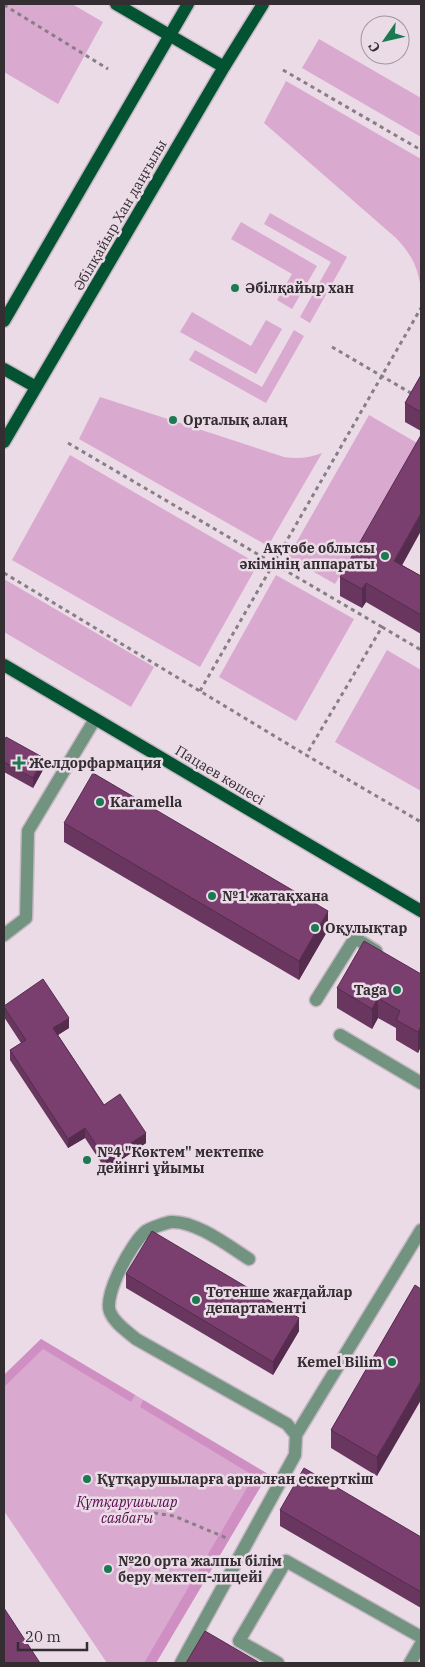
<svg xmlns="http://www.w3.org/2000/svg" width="425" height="1667" font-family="'IBM Plex Serif',serif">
  <rect width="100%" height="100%" fill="#eadbe6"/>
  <path fill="#daa9cf" d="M4,4h68l31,18 -45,82 -54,-32z
    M319,39l102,59v39l-119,-69z
    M286,81l135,78v122l-1,2c-4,-20 -10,-30 -24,-45l-132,-115z
    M270,213l77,44 -37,66 -10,-6 31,-55 -67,-38z
    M241,222l76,44 -25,43 -15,-9 15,-26 -61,-35z
    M192,312l59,34 15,-26 16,9 -26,45 -76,-42z
    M294,330l10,6 -38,67 -77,-43 6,-10 67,37z
    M100,397l184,60c14,2 25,1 38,-4l-54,93 -189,-107z
    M369,415l48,28 -82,141 -47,-27z
    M70,455l188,109 -58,103 -188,-107z
    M276,575l78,44 -58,102 -77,-44z
    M4,579l150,88 -23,40 -127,-75z
    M387,650l34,20v121l-86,-49z
    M41,1339l227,135 -112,189h-49l-103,-152v-136z"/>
  <path fill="#d08fc3" d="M41,1339l94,56 -4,7 -88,-53 -39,38v-12z
    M143,1400l125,74 -112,189h-12l110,-187 -114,-69z"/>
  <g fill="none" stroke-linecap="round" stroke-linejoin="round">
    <defs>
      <path id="minor" d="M4,935l22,-17 2,-87 67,-112
        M316,1000l39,-62 21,13
        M340,1035l81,48
        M296,1435l125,-205
        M181,1663l114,-208 1,-20 -9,-11 -151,-85c-9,-8 -21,-15 -26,-27 -7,-17 22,-70 36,-81 5,-3 19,-8 25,-9 24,-2 59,25 78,37
        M278,1663l-39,-22 47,-80 135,76
        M410,1663l11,-19"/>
      <path id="major" d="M116,4l108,63
        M4,321l184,-317
        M4,369l32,18
        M4,442l220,-375 39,-63
        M4,665l417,246"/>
    </defs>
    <use href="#minor" stroke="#c6b8c2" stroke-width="15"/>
    <use href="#major" stroke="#c6b8c2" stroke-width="15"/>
    <path stroke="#887e85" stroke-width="3" stroke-dasharray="4 4" stroke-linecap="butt" d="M4,5l104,64
      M283,70l138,80
      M332,347l89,52
      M68,443l314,184 -76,128
      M4,573l302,182 115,67
      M382,627l39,23
      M200,691l221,-383
      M154,1513l20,3 55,23"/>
    <use href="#minor" stroke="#729380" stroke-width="12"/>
    <use href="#major" stroke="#035333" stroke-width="12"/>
  </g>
  <path fill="#69365f" d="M421,375v56l-16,-9v-19z
    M402,565l19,11v58l-55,-32 -4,6 -22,-12v-19z
    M4,741l40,27 -11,20 -29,-16z
    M64,823l264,107 -29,50 -235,-138z
    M421,974v72l-3,7 -22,-13v-12l-18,-10 -6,11 -35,-21v-20z
    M4,1006l65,22 -11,7 46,70 42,38 -40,27 -21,-32 -17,10 -58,-88v-10l11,-7 -17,-26z
    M126,1274l173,57 -26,44 -147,-87z
    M415,1285l-38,191 -46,-28v-18z
    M280,1510l141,27v71l-141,-82z"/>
  <path fill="#552c4e" d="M421,513v18l-27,49v-19z
    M366,583v19l-4,6v-19z
    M44,758v10l-11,20v-10z
    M328,911v19l-29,50v-19z
    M378,998v20l-6,11v-20z
    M69,1018v10l-16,10v-10z
    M421,1026v20l-3,7v-21z
    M85,1128v10l-17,10v-9z
    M146,1133v10l-40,27v-10z
    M299,1318v13l-26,44v-13z
    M421,1381v19l-44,76v-19z"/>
  <path fill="#7a3f6f" stroke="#552c4e" d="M421,375v37l-16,-9z
    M421,435v78l-27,48 27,15v39l-55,-32 -4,6 -22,-12z
    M6,737l38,21 -11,20 -29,-16v-21z
    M93,773l235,138 -29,50 -235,-138z
    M364,941l57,33v52l-3,6 -22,-12 4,-9 -22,-13 -6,11 -35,-21z
    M43,979l26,39 -16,10 51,77 16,-11 26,39 -40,27 -21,-32 -17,11 -58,-89 16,-10 -22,-33v-1z
    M152,1231l147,87 -26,44 -147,-88z
    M415,1285l6,4v92l-44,76 -46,-27z
    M304,1468l117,69v55l-141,-82z
    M4,1608l36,55h-36z
    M205,1631l55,32h-74z"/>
  <g fill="#1b7a51" stroke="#eadbe6" stroke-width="2">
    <circle cx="235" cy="288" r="5"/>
    <circle cx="173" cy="420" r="5"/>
    <circle cx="385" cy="556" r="5"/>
    <path d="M16.5 755.5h5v5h5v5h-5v5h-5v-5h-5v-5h5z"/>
    <circle cx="100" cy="802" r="5"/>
    <circle cx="212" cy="896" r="5"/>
    <circle cx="315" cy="928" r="5"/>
    <circle cx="397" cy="990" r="5"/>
    <circle cx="87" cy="1160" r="5"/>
    <circle cx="196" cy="1300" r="5"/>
    <circle cx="392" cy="1362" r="5"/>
    <circle cx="87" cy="1479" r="5"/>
    <circle cx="108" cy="1569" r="5"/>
  </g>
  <g text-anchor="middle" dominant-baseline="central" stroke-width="5" stroke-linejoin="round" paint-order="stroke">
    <g font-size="14" fill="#342e32" stroke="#eadbe6">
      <text transform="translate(120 215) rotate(-60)">Әбілқайыр Хан даңғылы</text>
      <text transform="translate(220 775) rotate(31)">Пацаев көшесі</text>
    </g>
    <g font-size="14" font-weight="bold" fill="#342e32" stroke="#eadbe6" text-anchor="start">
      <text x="245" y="288">Әбілқайыр хан</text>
      <text x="183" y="420">Орталық алаң</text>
      <text x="375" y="548" text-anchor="end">Ақтөбе облысы<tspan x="375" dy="16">әкімінің аппараты</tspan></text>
      <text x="29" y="763">Желдорфармация</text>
      <text x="110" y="802">Karamella</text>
      <text x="222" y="896">№1 жатақхана</text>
      <text x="325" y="928">Оқулықтар</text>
      <text x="387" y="990" text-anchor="end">Taga</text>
      <text x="97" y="1152">№4 "Көктем" мектепке<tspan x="97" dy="16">дейінгі ұйымы</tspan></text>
      <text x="206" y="1292">Төтенше жағдайлар<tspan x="206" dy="16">департаменті</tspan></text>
      <text x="382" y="1362" text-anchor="end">Kemel Bilim</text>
      <text x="97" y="1479">Құтқарушыларға арналған ескерткіш</text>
      <text x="118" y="1561">№20 орта жалпы білім<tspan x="118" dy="16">беру мектеп-лицейі</tspan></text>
    </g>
    <g font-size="14" font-style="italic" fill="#58084e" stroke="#eadbe6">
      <text x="127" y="1502">Құтқарушылар<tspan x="127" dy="16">саябағы</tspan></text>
    </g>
  </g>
  <rect width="425" height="1667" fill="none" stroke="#342e32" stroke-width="10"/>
  <g transform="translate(385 40) rotate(236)"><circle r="24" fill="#eadbe6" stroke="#a1969e"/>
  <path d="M0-4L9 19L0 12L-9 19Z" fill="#1b7a51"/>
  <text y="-8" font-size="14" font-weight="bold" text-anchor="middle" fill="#342e32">С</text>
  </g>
  <path d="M18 1642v8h69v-8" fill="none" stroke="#342e32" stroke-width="2.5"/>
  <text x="25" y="1642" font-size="15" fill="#342e32" stroke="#eadbe6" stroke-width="4" paint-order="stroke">20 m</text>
</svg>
